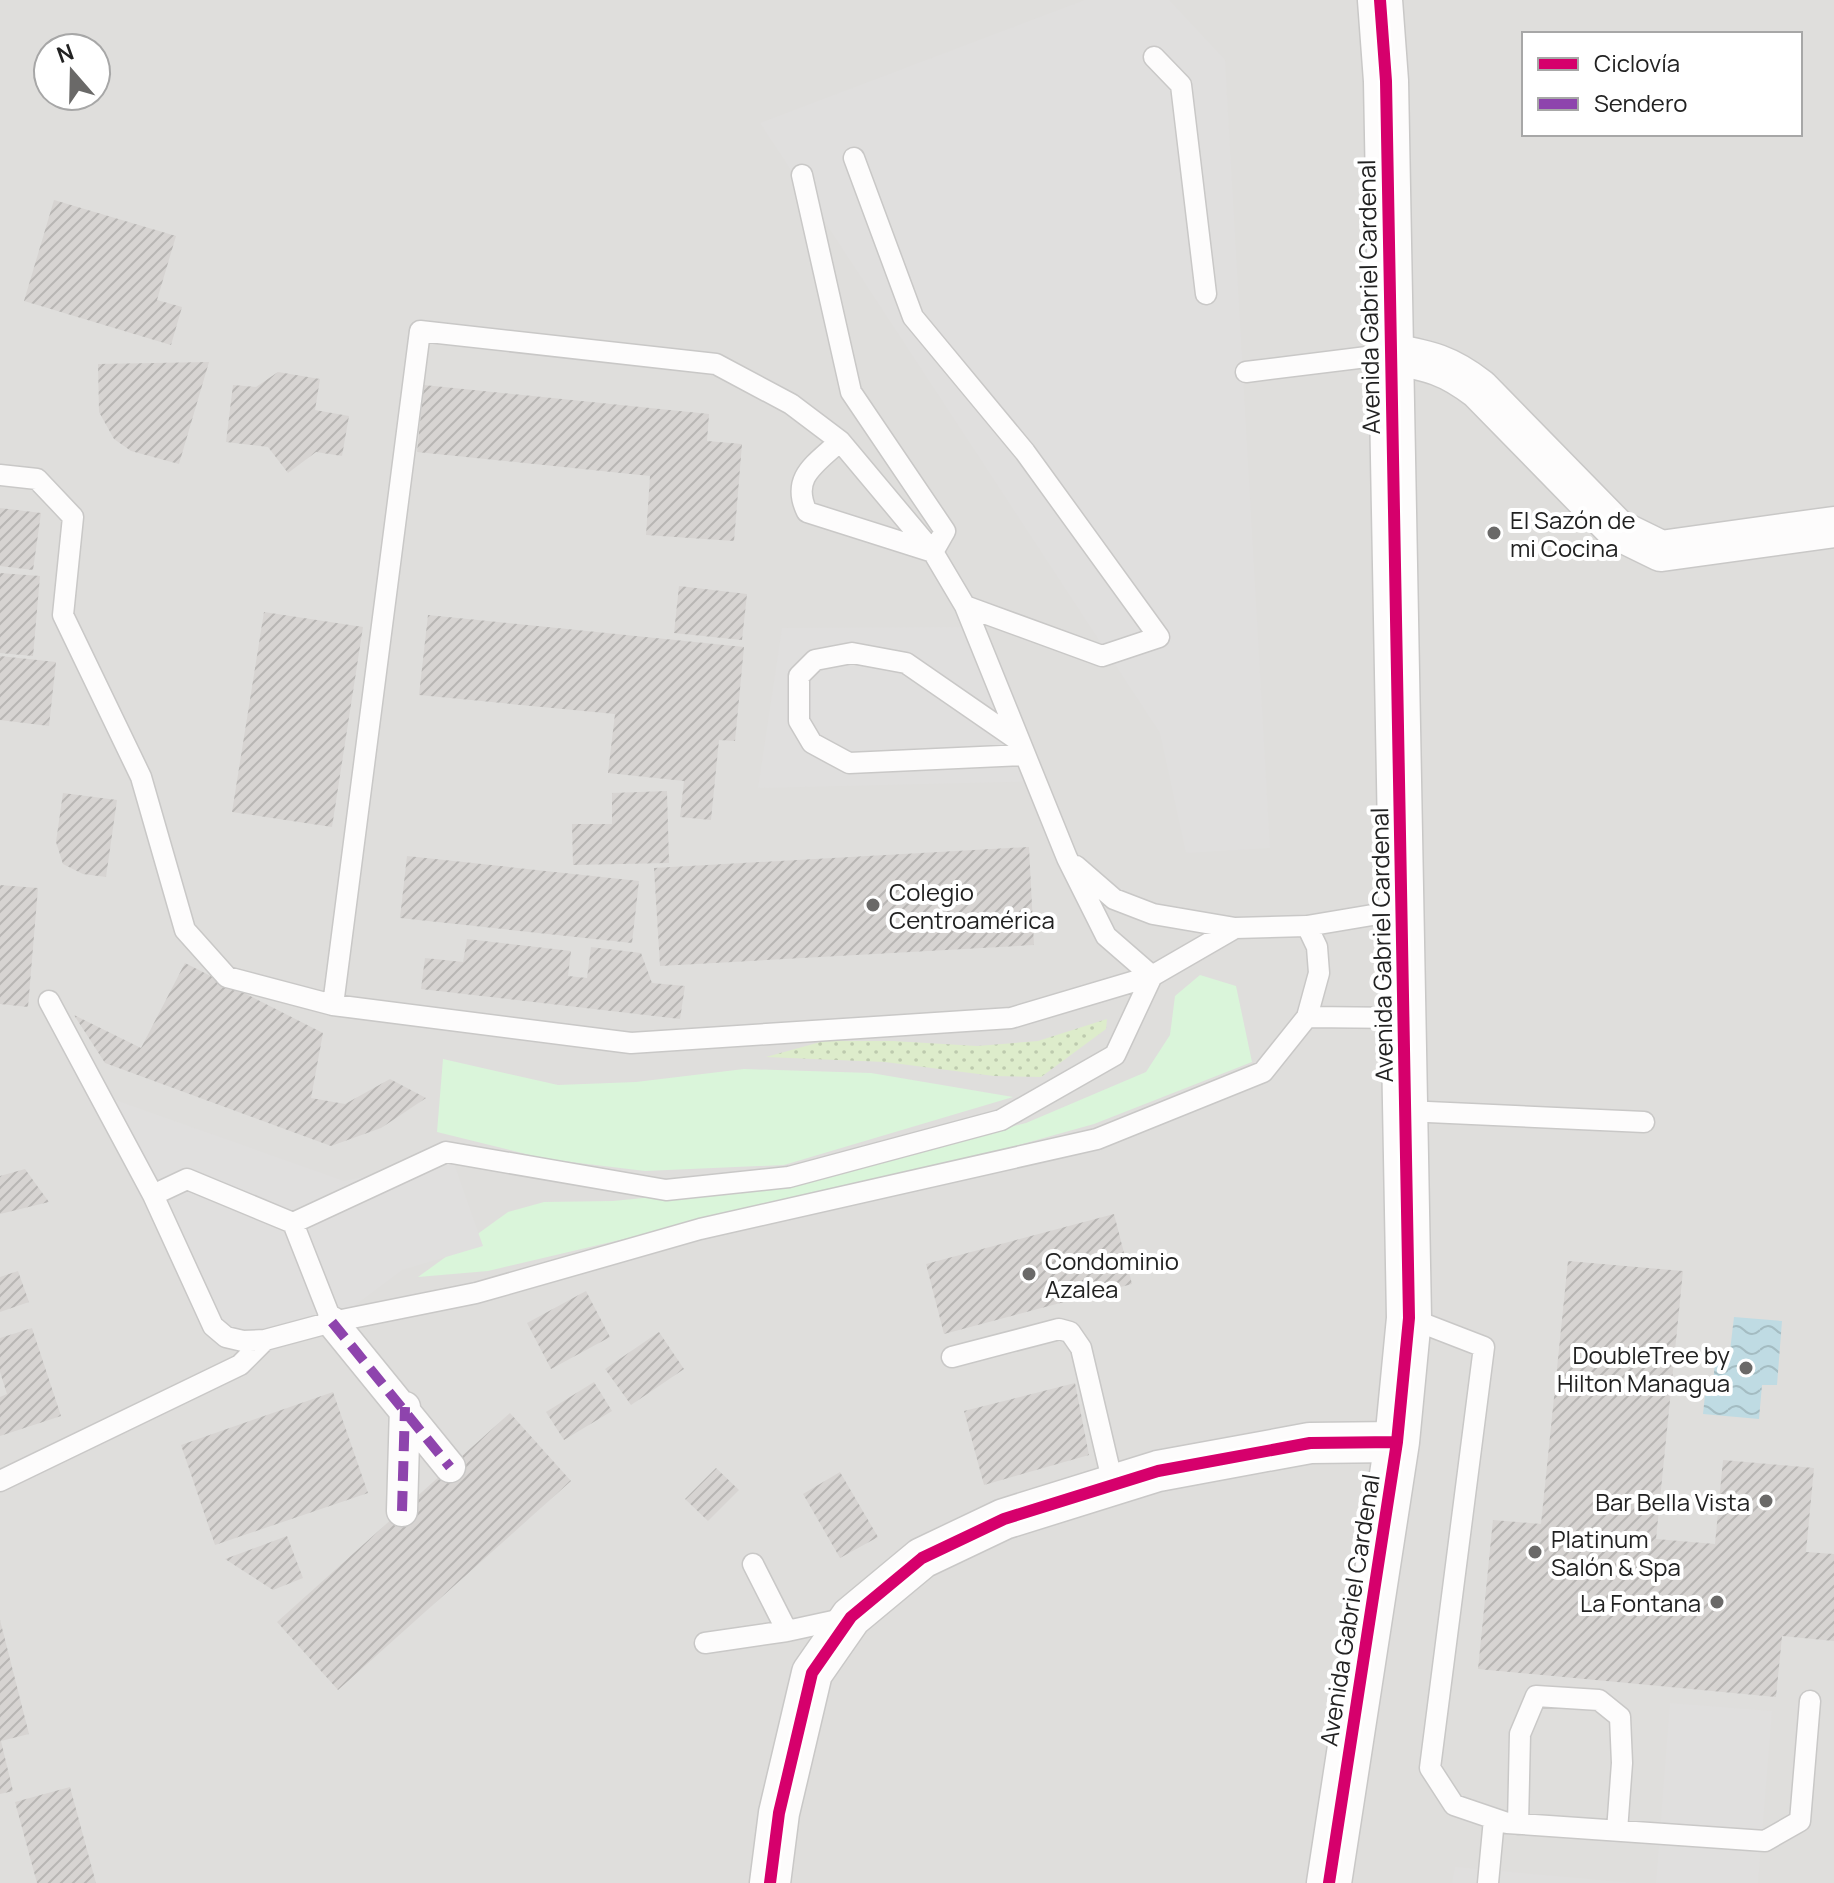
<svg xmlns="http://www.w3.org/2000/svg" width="1834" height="1883" font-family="Manrope,sans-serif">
  <defs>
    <pattern id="grass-dots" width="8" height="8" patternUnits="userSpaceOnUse" patternTransform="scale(2)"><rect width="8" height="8" fill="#ddeccb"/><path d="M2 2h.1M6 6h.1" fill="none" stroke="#bdcaae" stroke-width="1.8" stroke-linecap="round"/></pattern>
    <pattern id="water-waves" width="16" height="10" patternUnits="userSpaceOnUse" patternTransform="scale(2)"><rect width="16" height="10" fill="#bfdbe3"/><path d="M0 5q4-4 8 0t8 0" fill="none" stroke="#a4bcc2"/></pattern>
    <pattern id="building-hatch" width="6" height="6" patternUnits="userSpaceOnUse" patternTransform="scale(2)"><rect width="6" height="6" fill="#d7d4d2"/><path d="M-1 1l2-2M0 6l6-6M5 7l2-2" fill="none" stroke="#b8b6b4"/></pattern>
  </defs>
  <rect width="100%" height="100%" fill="#f0eeeb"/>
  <path fill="#dfdedc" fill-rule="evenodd" d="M0,0h1834v1883h-1834zM1524,34h276v100h-276zM48,48h48v48h-48z"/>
  <path fill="url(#grass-dots)" d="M1107,1019l-1,10 -65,48 -47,-1 -109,-14 -119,-5 58,-16h69l84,5 61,-5z"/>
  <path fill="#daf5da" d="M1200,975l36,11 16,76 -158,62 -104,29 -502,118 -70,6 90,-65 36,-10 69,-1 182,-18 231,-60 120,-51 24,-37 5,-39z
    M443,1059l115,26 78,-3 108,-13 127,4 142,24 -229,68 -139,6 -99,-12 -109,-27z"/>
  <path fill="#e0dfde" d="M1085,0h84l56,60 45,788 -84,5 -26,-120 -400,-610z
    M969,627l43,63 33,91 -287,7 24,-160z
    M84,1089l260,92 108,-23 31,88 -81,24 -52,39 -98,34 -50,-36z
    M1670,1703l102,8 -14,172h-102z
    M1455,1867l179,16h-182z"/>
  <path fill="url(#water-waves)" d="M1734,1317l48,4 -5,64h-15l-3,34 -56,-5 2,-19h7l4,-44h14z"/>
  <path fill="url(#building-hatch)" d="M54,200l122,36 -19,64 25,7 -11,38 -147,-44z
    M209,362l-30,102 -48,-13 -17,-12 -15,-27 -1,-48z
    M278,372l42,7 -5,31 34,6 -7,40 -26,-4 -28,21 -20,-26 -42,-5 7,-57 23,2z
    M424,385l285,29 -2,27 35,3 -8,97 -88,-6 4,-59 -233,-24z
    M0,508l41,5 -8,57 -33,-4z
    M0,573l40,3 -7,80 -33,-3z
    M679,586l68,8 -5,46 -68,-7z
    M264,612l99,15 -31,200 -100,-15z
    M428,615l316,32 -9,94 -16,-1 -8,80 -31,-3 4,-36 -76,-8 7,-59 -196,-19z
    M0,656l56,6 -7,64 -49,-6z
    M667,791l2,72 -96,2 -1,-41h40v-31z
    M63,793l54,7 -11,77 -23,-3 -20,-10 -7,-22z
    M1029,847l5,98 -374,21 -6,-98z
    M407,856l232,25 -7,62 -232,-25z
    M0,885l38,3 -10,119 -28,-3z
    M467,939l104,12 -3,25 19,2 4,-31 50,6 11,30 33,3 -5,33 -259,-30 4,-31 38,4z
    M185,963l138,70 -12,65 34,6 45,-25 36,19 -45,30 -50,18 -226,-83 -31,-48 67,33z
    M25,1169l24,33 -49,12v-38z
    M1114,1214l18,70 -188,50 -18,-70z
    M1568,1261l115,10 -27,268 59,5 8,-84 91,8 -8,84 28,2v87l-52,-5 -6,61 -298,-28 15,-149 48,4z
    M18,1271l11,31 -29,10v-35z
    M586,1291l24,46 -59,32 -24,-46z
    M32,1328l29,88 -61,20v-39l7,-3 -7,-22v-34z
    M659,1332l25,37 -53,36 -26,-36z
    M594,1382l18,29 -48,29 -18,-28z
    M1075,1383l14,72 -105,30 -20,-74z
    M333,1392l35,101 -153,52 -34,-100z
    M510,1413l61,68 -233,209 -61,-68z
    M716,1468l23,22 -31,31 -23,-22z
    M840,1472l38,65 -38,21 -37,-64z
    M287,1536l16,42 -30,12 -48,-31z
    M0,1620l29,114 -28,7 12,50 -13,3z
    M70,1787l26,96h-59l-22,-81z"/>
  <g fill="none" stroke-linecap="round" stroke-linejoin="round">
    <defs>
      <path id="service" d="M1154,57l27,28 25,209
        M854,158l59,159 112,135 134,185 -57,19 -137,-50
        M802,175l49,217 94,139 -12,21
        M1246,372l145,-18
        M840,441c-24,23 -50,36 -33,71l126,40
        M0,475l37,4 36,38 -10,98 78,162 44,153 42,47 106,28 298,38 380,-25 141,-42 83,-48 72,-2 10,21 2,26 -12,44 -44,55 -166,67 -397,90 -224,64 -144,29 -67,18 -22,1 -17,-4 -13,-11 -60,-131 -104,-194
        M1019,741l-113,-78 -54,-10 -37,7 -16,16v45l13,22 37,20 176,-8
        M1076,866l38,33 39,15 82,14
        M1307,926l95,-16
        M333,1005l87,-674 296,33 75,40 49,37 93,111 32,54 102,252 39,78 46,40
        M1307,1017l97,1
        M1406,1111l238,11
        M153,1195l34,-16 106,44 39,99
        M293,1223l153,-71 220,38 123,-13 212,-57 114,-65 37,-79
        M1409,1318l75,29 -54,421 24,37 53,18 258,18 35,-20 10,-120
        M952,1357l107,-28 11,3 11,16 32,136
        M0,1481l240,-116 25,-25
        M753,1564l34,67
        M705,1643l82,-12 60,-13
        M1518,1824l2,-90 16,-38 63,4 21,17 2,46 -5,68
        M1488,1883l6,-64"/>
      <path id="pedestrian" d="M332,1322l118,145
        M402,1511l3,-104"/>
      <path id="minor" d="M1391,354c39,7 57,11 88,35l137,140 45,22 173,-24
        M770,1883l9,-70 33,-140 39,-56 71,-59 82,-39 154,-48 152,-28 87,-1"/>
      <path id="tertiary" d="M1329,1883l68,-441 12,-124 -23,-1237 -6,-81"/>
    </defs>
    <use href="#service" stroke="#c9c8c7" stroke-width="23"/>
    <use href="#pedestrian" stroke="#c9c8c7" stroke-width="33"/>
    <use href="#minor" stroke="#c9c8c7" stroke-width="43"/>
    <use href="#tertiary" stroke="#c9c8c7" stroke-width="47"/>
    <use href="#service" stroke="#fdfcfc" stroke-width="20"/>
    <use href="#pedestrian" stroke="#fdfcfc" stroke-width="30"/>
    <use href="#minor" stroke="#fdfcfc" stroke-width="40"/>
    <use href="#tertiary" stroke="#fdfcfc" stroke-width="44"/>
    <path stroke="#8e44ad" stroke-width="10" stroke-dasharray="20 10" stroke-linecap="butt" d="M332,1322l118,145
      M402,1511l3,-104"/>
    <defs>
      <path id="cycleway" d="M770,1883l9,-70 33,-140 39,-56 71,-59 82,-39 154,-48 152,-28 87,-1
        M1329,1883l68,-441 12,-124 -23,-1237 -6,-81"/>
    </defs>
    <use href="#cycleway" stroke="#fff" stroke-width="17"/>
    <use href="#cycleway" stroke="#d6006c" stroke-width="12"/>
  </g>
  <g fill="#6a6968" stroke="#fff" stroke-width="3">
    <circle cx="1494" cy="533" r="8"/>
    <circle cx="873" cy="905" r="8"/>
    <circle cx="1029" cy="1274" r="8"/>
    <circle cx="1746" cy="1368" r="8"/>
    <circle cx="1766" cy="1501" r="8"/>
    <circle cx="1535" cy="1552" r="8"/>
    <circle cx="1717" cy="1602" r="8"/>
  </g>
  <g text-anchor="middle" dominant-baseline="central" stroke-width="8" stroke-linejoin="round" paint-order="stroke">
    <g font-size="24" fill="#222" stroke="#fff">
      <text transform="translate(1368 297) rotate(-91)">Avenida Gabriel Cardenal</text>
      <text transform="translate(1381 945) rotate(-91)">Avenida Gabriel Cardenal</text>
      <text transform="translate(1349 1610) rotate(-81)">Avenida Gabriel Cardenal</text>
    </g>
    <g font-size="24" fill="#222" stroke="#fff" text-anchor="start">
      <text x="1510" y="519">El Sazón de<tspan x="1510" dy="28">mi Cocina</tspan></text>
      <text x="889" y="891">Colegio<tspan x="889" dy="28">Centroamérica</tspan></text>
      <text x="1045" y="1260">Condominio<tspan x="1045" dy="28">Azalea</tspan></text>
      <text x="1730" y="1354" text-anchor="end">DoubleTree by<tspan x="1730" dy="28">Hilton Managua</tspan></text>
      <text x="1750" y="1501" text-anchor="end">Bar Bella Vista</text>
      <text x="1551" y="1538">Platinum<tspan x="1551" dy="28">Salón &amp; Spa</tspan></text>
      <text x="1701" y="1602" text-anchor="end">La Fontana</text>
    </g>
  </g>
  <rect x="1522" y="32" width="280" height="104" fill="#ffffff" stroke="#a7a7a7" stroke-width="2"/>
  <rect x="1538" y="58" width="40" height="12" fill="#d6006c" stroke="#a7a7a7" stroke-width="2"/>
  <text x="1594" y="72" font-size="24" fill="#222222">Ciclovía</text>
  <rect x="1538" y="98" width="40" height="12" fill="#8e44ad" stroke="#a7a7a7" stroke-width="2"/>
  <text x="1594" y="112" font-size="24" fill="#222222">Sendero</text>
  <g transform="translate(72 72) rotate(340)"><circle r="38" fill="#ffffff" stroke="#a7a7a7" stroke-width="2"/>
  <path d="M0-6L14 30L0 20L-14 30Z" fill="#6a6968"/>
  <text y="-12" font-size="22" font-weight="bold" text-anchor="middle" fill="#222222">N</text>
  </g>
</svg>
